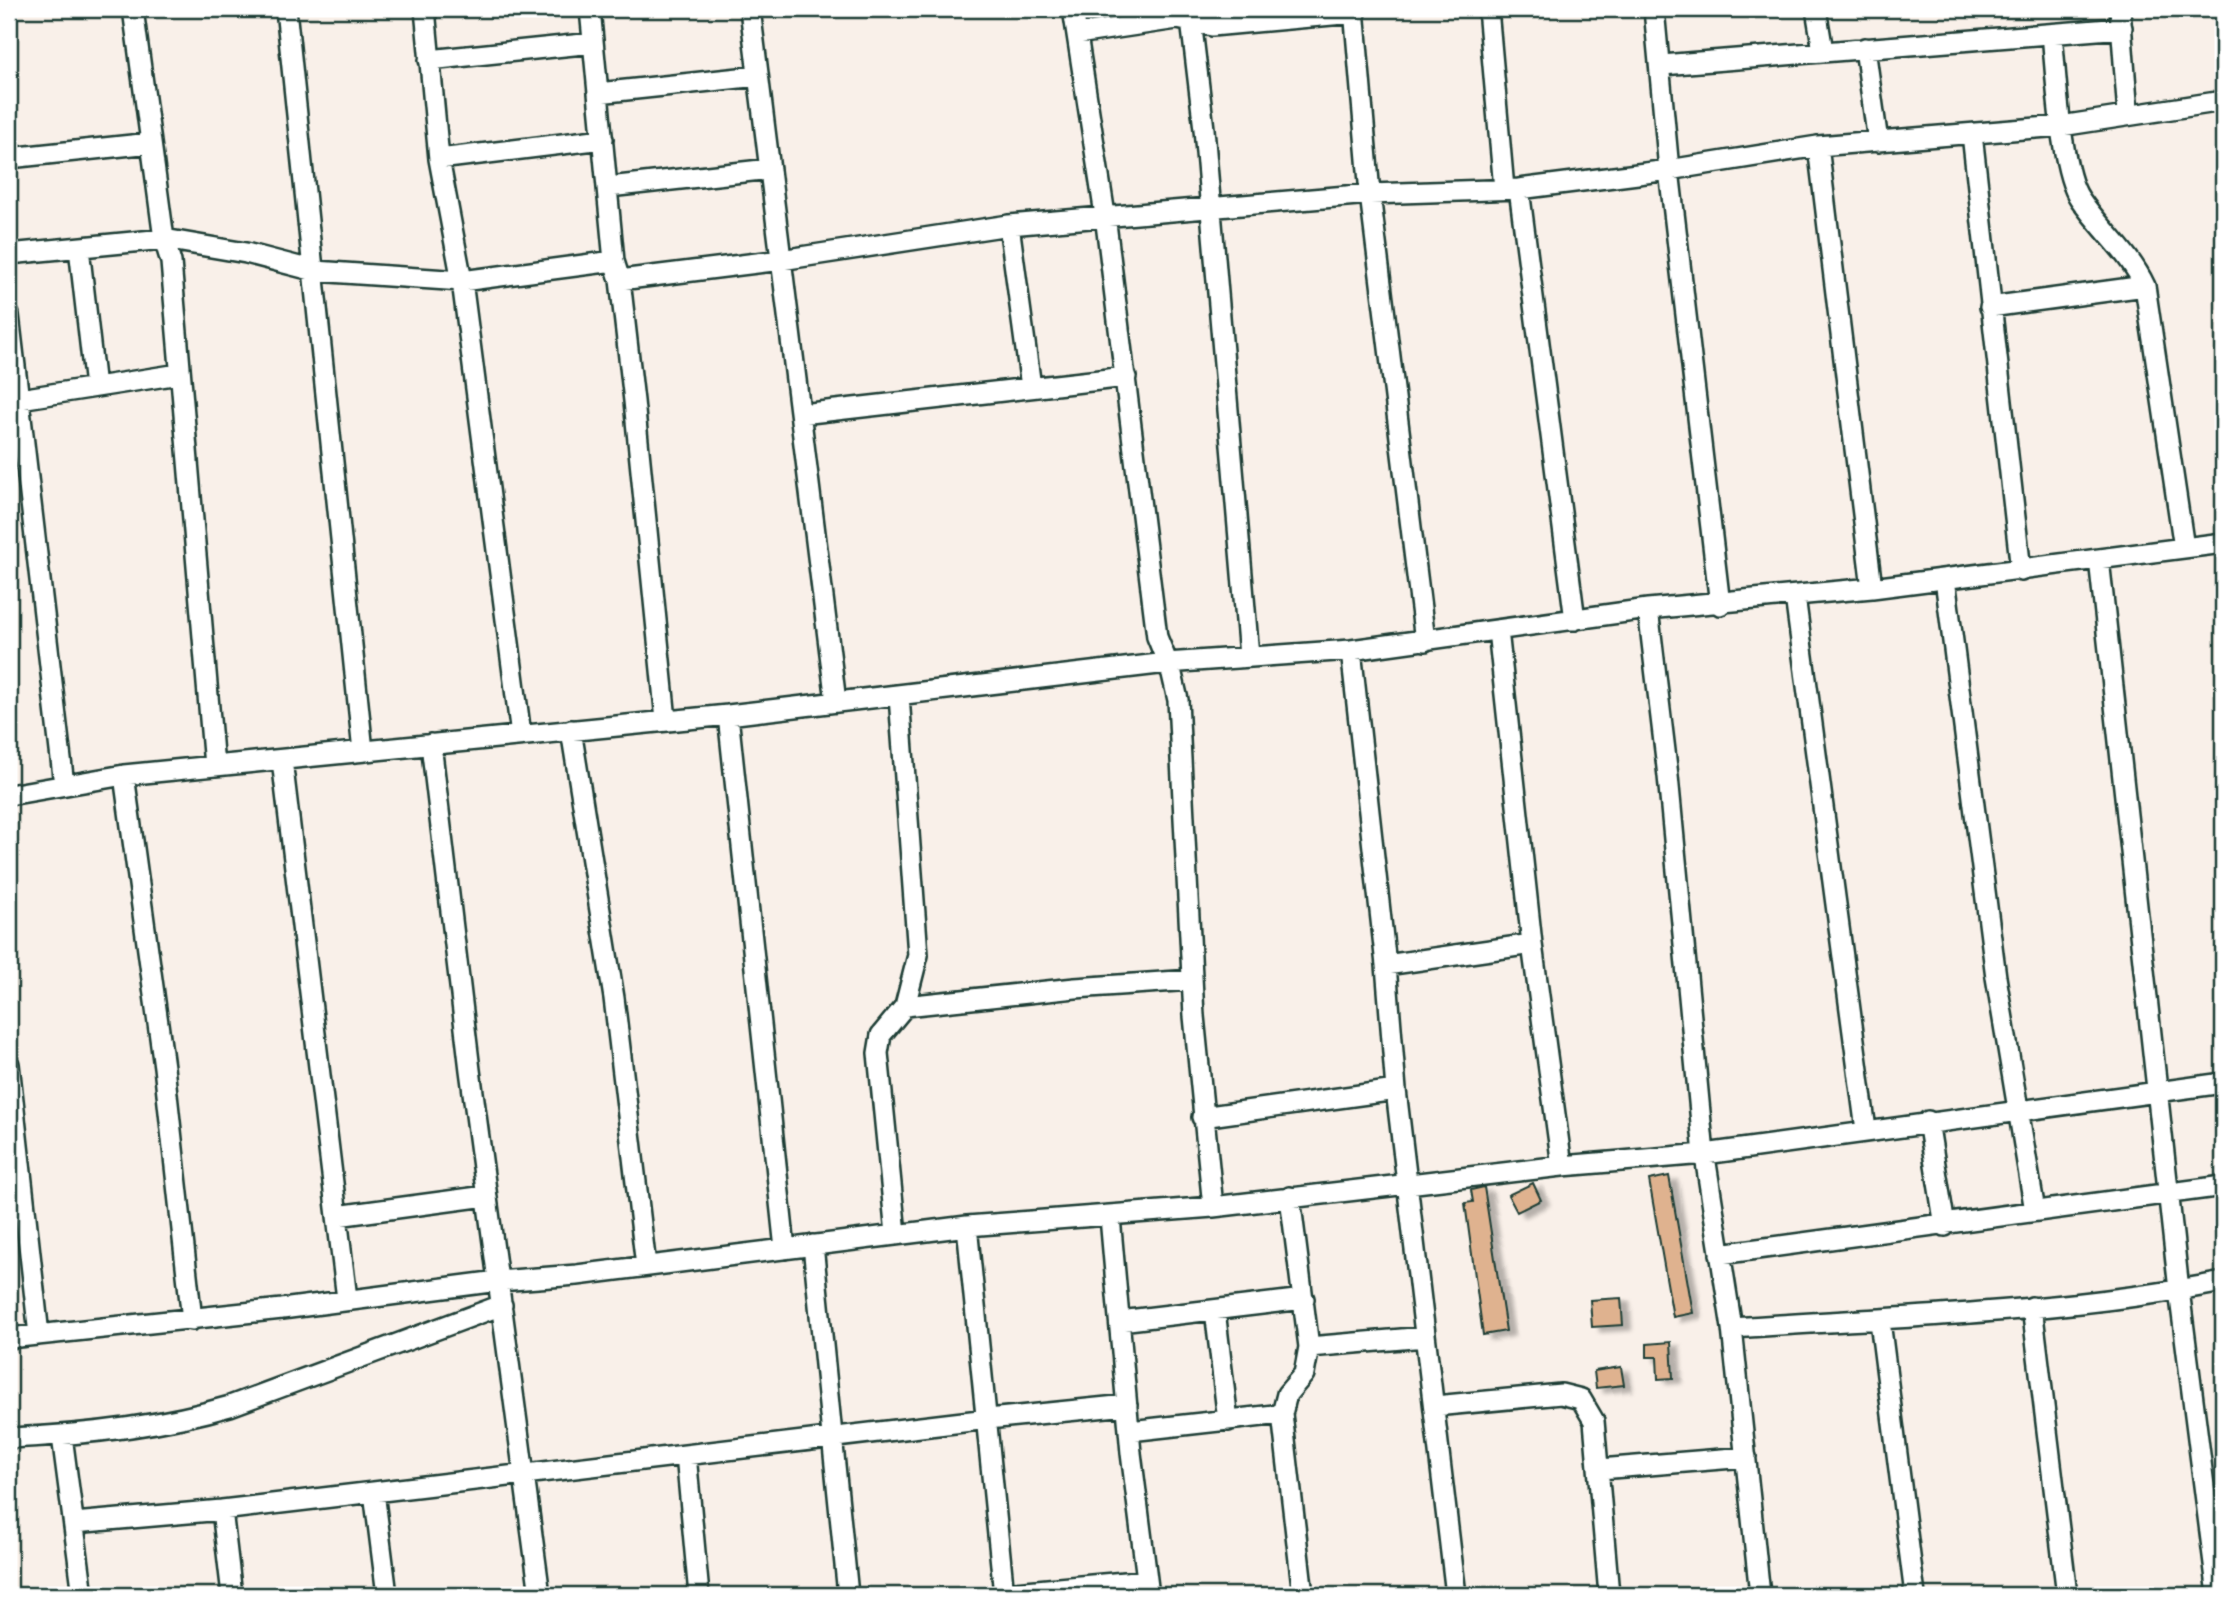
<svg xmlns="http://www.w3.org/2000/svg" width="2232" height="1604" font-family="Dekko,sans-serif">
  <defs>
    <filter id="shadow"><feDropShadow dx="8" dy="4.5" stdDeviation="2" flood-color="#0004"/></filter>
  </defs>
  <rect width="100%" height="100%" fill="#f9f0e9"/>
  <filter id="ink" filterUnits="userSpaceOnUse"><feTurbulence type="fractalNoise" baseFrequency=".0143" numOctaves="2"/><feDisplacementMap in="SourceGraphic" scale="14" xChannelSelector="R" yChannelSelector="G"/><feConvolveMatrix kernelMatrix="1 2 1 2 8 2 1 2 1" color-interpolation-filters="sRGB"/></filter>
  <g filter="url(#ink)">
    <path fill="#dfb28f" stroke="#1f3d34" stroke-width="2" filter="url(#shadow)" d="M1669,1176l24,137 -20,4 -24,-137z
      M1533,1183l8,17 -24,12 -9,-17z
      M1484,1187l22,144 -23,4 -18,-132 8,-1 -2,-12z
      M1621,1298l2,27 -31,2 -2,-27z
      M1671,1342l2,36 -15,1 -1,-22h-10v-13z
      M1621,1367l3,18 -28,3 -2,-17z"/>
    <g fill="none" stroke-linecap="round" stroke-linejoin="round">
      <defs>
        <path id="minor" d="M133,9l31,230 7,23 43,504
          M286,9l77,742
          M425,9l14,150 23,122 59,454
          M590,9l24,252 6,19 14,121 32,319
          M750,9l86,693
          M1073,9l32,206 52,422 15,37 6,26 16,316 19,191
          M1354,9l16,185 55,447
          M1488,9l16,180
          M1654,9l15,161 51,435
          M1816,9l7,42
          M2120,9l8,106
          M1191,20l13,109 45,527
          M1077,34l100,-15 35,7 142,-13
          M2052,34c4,37 8,137 28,165 21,31 49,53 65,87l39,262
          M1865,48l13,94
          M429,60l164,-17
          M1662,65l460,-37
          M598,93l160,-17
          M1972,134l49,437
          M1818,146l54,442
          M9,158l142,-15
          M439,159l164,-20
          M609,187l161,-18
          M1519,189l56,431
          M1009,225l22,162
          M79,248l16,139
          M9,254l155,-15 82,14 69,18 147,10 152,-20
          M620,280l161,-20 228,-35 361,-31 149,-5 150,-19 149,-24 243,-20 162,-25
          M1990,307l155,-21
          M9,315l55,470
          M20,399l159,-25
          M801,414l325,-37
          M2099,559l80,731 39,305
          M1945,579l51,398 39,234
          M1795,596l71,534
          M1648,609l20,167 35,368 29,184 28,267
          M1498,630l34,314 30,222
          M1351,650l35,315 10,125 60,505
          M728,715l57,534
          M571,730l43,268 32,268
          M431,744l39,326 70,525
          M282,760l65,539
          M124,775l40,292 28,253
          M9,795l115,-20 604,-60 439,-52 184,-13 297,-41 224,-21 351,-45
          M1386,965l146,-21
          M905,1006l170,-18 117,-8
          M9,1064l30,271
          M1202,1117l194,-27
          M1928,1121l17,105
          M1290,1197l19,150 -5,27 -17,20 -5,20 21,181
          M337,1216l149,-20
          M1110,1217l21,236 18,142
          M967,1226l37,369
          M896,1234l-18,-181 3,-18 24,-29 13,-51 -19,-259
          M813,1245l35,350
          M1720,1254l503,-68
          M2032,1307l35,288
          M1215,1310l13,111
          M1120,1321l184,-22
          M1880,1321l35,274
          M1732,1328c164,-11 329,-15 491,-46
          M9,1338l273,-29 216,-28 79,-6 390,-49 246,-19 349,-41 143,-12 518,-71
          M1309,1347l116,-10
          M1435,1406l126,-12 20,5 13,22 15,174
          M1130,1431l152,-17
          M62,1436l21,159
          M9,1438c75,-3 149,-11 221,-32l272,-101
          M686,1455l13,140
          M1600,1469l146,-12
          M374,1492l13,103
          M74,1523l148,-13
          M1004,1593l143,-13
          M232,1595l-10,-85 766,-91 139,-14"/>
      </defs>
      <use href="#minor" stroke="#1f3d34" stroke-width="24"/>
      <use href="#minor" stroke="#fff" stroke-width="19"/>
    </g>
  </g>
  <rect width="2232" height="1604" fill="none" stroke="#fff" stroke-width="35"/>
  <rect x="18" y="18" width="2197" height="1569" fill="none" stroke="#1f3d34" stroke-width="2.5" filter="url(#ink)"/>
</svg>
